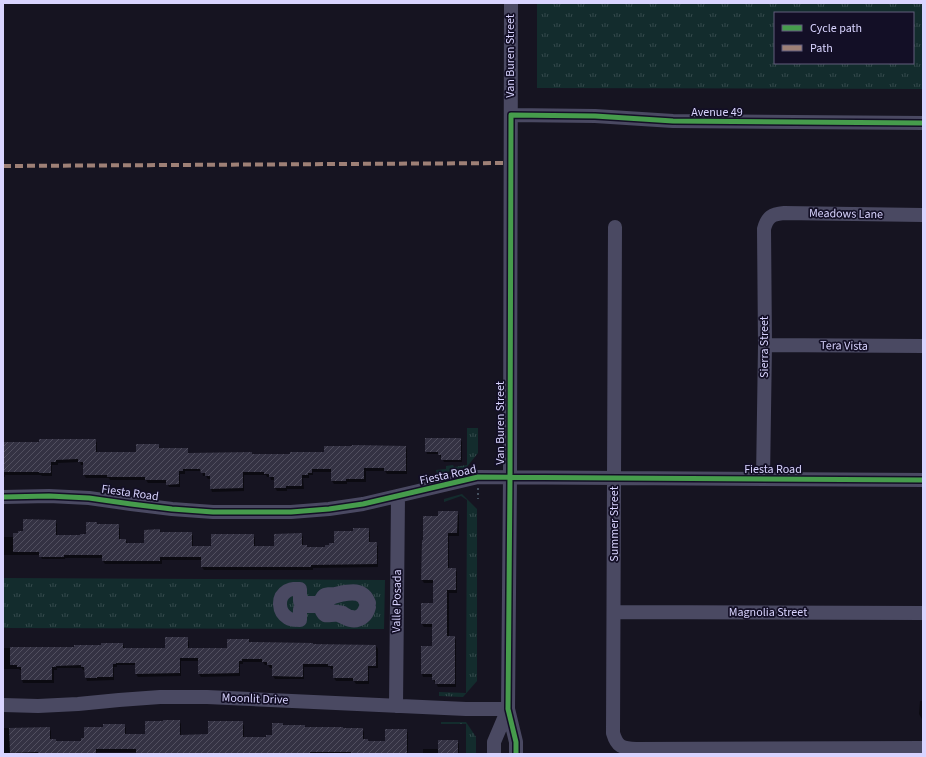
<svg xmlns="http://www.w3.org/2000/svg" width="926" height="757" font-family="'Source Sans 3',sans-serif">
  <defs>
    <pattern id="grass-tufts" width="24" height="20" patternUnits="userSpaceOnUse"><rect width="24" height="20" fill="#132c2d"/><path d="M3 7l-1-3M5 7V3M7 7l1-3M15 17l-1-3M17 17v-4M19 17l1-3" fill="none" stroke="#354a4c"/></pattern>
    <pattern id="building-hatch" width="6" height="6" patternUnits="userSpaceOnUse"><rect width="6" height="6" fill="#343243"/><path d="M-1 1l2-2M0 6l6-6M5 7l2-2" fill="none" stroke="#514f5f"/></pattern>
  </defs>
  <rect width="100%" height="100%" fill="#161421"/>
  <path fill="url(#grass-tufts)" fill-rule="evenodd" d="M537,3h386v86l-386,-1zM775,13h138v50h-138z
    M467,428h11v25l-12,15 -29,6 -1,-4 10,-1v-3l7,-1 1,2 13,-2z
    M462,494l15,15v172l-14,16 -24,-1v-4l27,1 1,-193 -6,-4 -17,6v-3z
    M3,578l382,2 -1,49 -381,-1z
    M441,722h25l10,15v17h-10v-30h-25z"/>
  <path fill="#0007" d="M460,439l2,3v20h-18l-2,-4h-1l-2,-4h-12l-1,-3z
    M95,440l2,3v10h40l21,-8 2,3 27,1 2,5 63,1h39l34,-2 81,-6 1,3v24h-20l-2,-3h-19v11h-19v2h-13l-2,-3v-9h-19v3h-4v3h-6l1,11h-17v2h-10l-2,-3v-8h-4l-1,-3h-3l-1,-2h-22v16l-32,1 -1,-3v-10h-3l-2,-3h-3l-1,-5h-17v3h-5v13h-11l-2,-4h-19l-2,-3h-36l-1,-2h-23l-2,-3v-10h-3l-1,-3 -22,1v2h-6v11h-10l-1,-1h-36v2h-2v-36l1,2h36z
    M457,512l2,3v21h-10v33h6l2,3v21h-8v44h5l2,3v47h-18l-2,-4h-1l-2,-4v-2h-10l-1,-3 11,-27v-20h-9l-2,-3 12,-20v-21h-10l-2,-3 17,-63z
    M55,521l2,3v12h24l6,-1 10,-12 1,2h20l2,4v11h6l2,4h17l15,-14 1,3h30l2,3v11h19l41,-12 2,3v9h20l26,-13 2,3v9h4l1,2h18l9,-4 19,-12 14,-3 2,3v11h6l2,4v20l-65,1v2h-109l-2,-3v-7h-40v4h-57l-2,-3v-3h-38v1h-23l-2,-4h-37v-18h11l10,-5z
    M187,638l2,4v7h39l21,-9 1,3 126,3 2,3v19h-9v16h-13l-2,-3h-18l-2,-3v-9h-3l-1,-2h-26v12h-29l-2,-3v-8h-3l-2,-3h-3l-2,-3h-20v2h-3v12l-39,1 -2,-3v-13h-18v15l-43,1 -2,-3v-9h-19v2h-3v13l-27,1 -1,-3v-8h-3l-1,-2h-25v2h-3v13h-31l-1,-3v-10h-2l-1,-1h-16v-21h72l48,-4 2,5h41z
    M920,701h3v23v-3l-4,-7z
    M179,721l2,3v12l28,-1 33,-13 2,4v12h23l6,-2 10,-12 1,2h21l1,2 56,1 2,3v8l4,2h18l20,-12 2,3v21h-271v-2h-40v2h-94v-26h46l2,3v9l6,2h25l22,-14 20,-3 2,3v7h20z
    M457,741l2,3v10h-36v-5h16z"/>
  <path fill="url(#building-hatch)" d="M425,438h36v22h-20v-5h-3v-3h-13z
    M39,439h57v13h40v-8h23v4h29v5l64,-1v2h38v-2h34v-6h28v-1l54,1v25h-22v-3h-20v11h-18v2h-15v-12h-19v4h-4v2h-6v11h-16v2h-12v-11h-5v-3h-5v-2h-21v16l-33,1v-13h-5v-3h-4l-1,-4h-17v2h-4v13l-13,1v-5h-21v-3h-38v-2h-24v-13h-5v-3l-22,1v2h-5v11h-12v-1h-36v-30h36z
    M438,511h20l-1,22h-9v35h8v22h-9v46h8v48h-20v-4h-3v-6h-11v-28h11v-22h-11v-21h12v-23h-12l1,-40h1v-24h15z
    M23,519l33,1v15h24v-1h6v-12h11v2h22v15h7v4h18v-13l16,-1v3h32v14h19v-12h43v12h20v-12l28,-1v12h5v2h18v-2h4v-2h5v-12h19v-3h16v14h8v22l-66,1v2h-110v-10h-41v4h-58v-6h-38v2h-25v-5h-26v-19h5v-2h5z
    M165,637h23v11h39v-9h22v3l64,1v1l63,1v21h-8v15h-15v-3h-20v-12h-5v-2h-25v13l-31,-1v-11h-5v-3h-5v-3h-20v2h-3v12l-41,1v-16h-18v15l-45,1v-11h-19v1h-3v13h-16v1h-12l-1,-11h-3v-2l-25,1v1h-4v13h-31v-13h-4v-2h-7v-18h64v-2h27v-2h22v5h42z
    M163,720h17v15l28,-1v-13h35v16h23v-2h6v-12h11v2h22v2h38v1h20v11h5v2h17v-12h22v25h-56v-2h-41v2h-174v-5h-40v5h-58v-2l-28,1 -1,-25 41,-1v12h6v2h25v-3h3v-11h19v-3h22v10h20v-13h18z
    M438,740h20v14h-20z"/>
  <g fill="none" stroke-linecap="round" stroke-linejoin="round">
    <path stroke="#44505f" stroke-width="2" stroke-dasharray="2 3" stroke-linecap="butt" d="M478,488v11"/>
    <path stroke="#4a4962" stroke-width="14" d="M511,3l-1,474 -2,232 8,33v12
      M511,115l84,1 78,5 250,2
      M615,227l-2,506c4,14 9,15 23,16l287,-1
      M765,345l158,1
      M763,479l2,-134 -1,-116c3,-12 8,-15 20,-16l139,2
      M3,497l46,-1 40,2 42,6 41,5 41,3h78l38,-3 34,-5 115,-27 445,3
      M293,589h7v12l3,2h17c1,-3 2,-7 5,-8 3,-1 7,-1 10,-1 14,-3 28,-7 34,9h-3c-1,-4 -4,-8 -9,-9 -7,-2 -23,2 -30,6 -3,14 7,10 16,13 3,2 6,4 9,4 7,2 12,-4 14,-10h3c-2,9 -9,15 -19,13 -4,-1 -8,-4 -12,-5 -4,-1 -10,1 -13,0 -3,-2 -4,-6 -5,-9h-17l-3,3v11c-4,0 -9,0 -12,-2 -10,-6 -11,-21 -1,-27 2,-1 4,-2 6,-2z
      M614,612l309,1
      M3,705l35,1 40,-2 41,-4 41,-3h47l259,12h42
      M396,706l2,-210
      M494,754v-12l14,-33"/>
    <path stroke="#9e8076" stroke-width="4" stroke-dasharray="8 4" stroke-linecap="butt" d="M3,166l508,-3"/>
    <defs>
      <path id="cycleway" d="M3,497l46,-1 40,2 42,6 41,5 41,3h78l38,-3 34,-5 115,-27 445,3
        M516,754v-12l-8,-33 2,-232 1,-362 84,1 78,5 250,2"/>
    </defs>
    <use href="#cycleway" stroke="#130f26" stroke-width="8"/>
    <use href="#cycleway" stroke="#469c4c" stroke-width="5"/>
  </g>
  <g text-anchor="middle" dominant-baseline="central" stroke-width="3.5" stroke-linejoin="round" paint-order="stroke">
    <g font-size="12" fill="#d9d4ff" stroke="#130f26">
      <text transform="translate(510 56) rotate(-90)">Van Buren Street</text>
      <text x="717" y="112">Avenue 49</text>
      <text transform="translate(846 214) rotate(1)">Meadows Lane</text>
      <text transform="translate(844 346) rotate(1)">Tera Vista</text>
      <text transform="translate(764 347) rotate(-90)">Sierra Street</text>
      <text transform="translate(500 423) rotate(-90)">Van Buren Street</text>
      <text x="773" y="469">Fiesta Road</text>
      <text transform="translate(448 475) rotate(-12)">Fiesta Road</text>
      <text transform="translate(130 493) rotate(8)">Fiesta Road</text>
      <text transform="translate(614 524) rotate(-90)">Summer Street</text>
      <text transform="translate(397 601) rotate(-89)">Valle Posada</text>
      <text x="768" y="612">Magnolia Street</text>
      <text transform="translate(255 699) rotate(2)">Moonlit Drive</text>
    </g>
  </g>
  <rect width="926" height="757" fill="none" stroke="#d9d4ff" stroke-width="8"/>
  <rect x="774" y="12" width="140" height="52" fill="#130f26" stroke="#625e7d"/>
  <rect x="782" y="25" width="20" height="6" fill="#469c4c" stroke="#625e7d"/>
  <text x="810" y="32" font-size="12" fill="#d9d4ff">Cycle path</text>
  <rect x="782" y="45" width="20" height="6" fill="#9e8076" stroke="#625e7d"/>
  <text x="810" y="52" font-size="12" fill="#d9d4ff">Path</text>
</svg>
